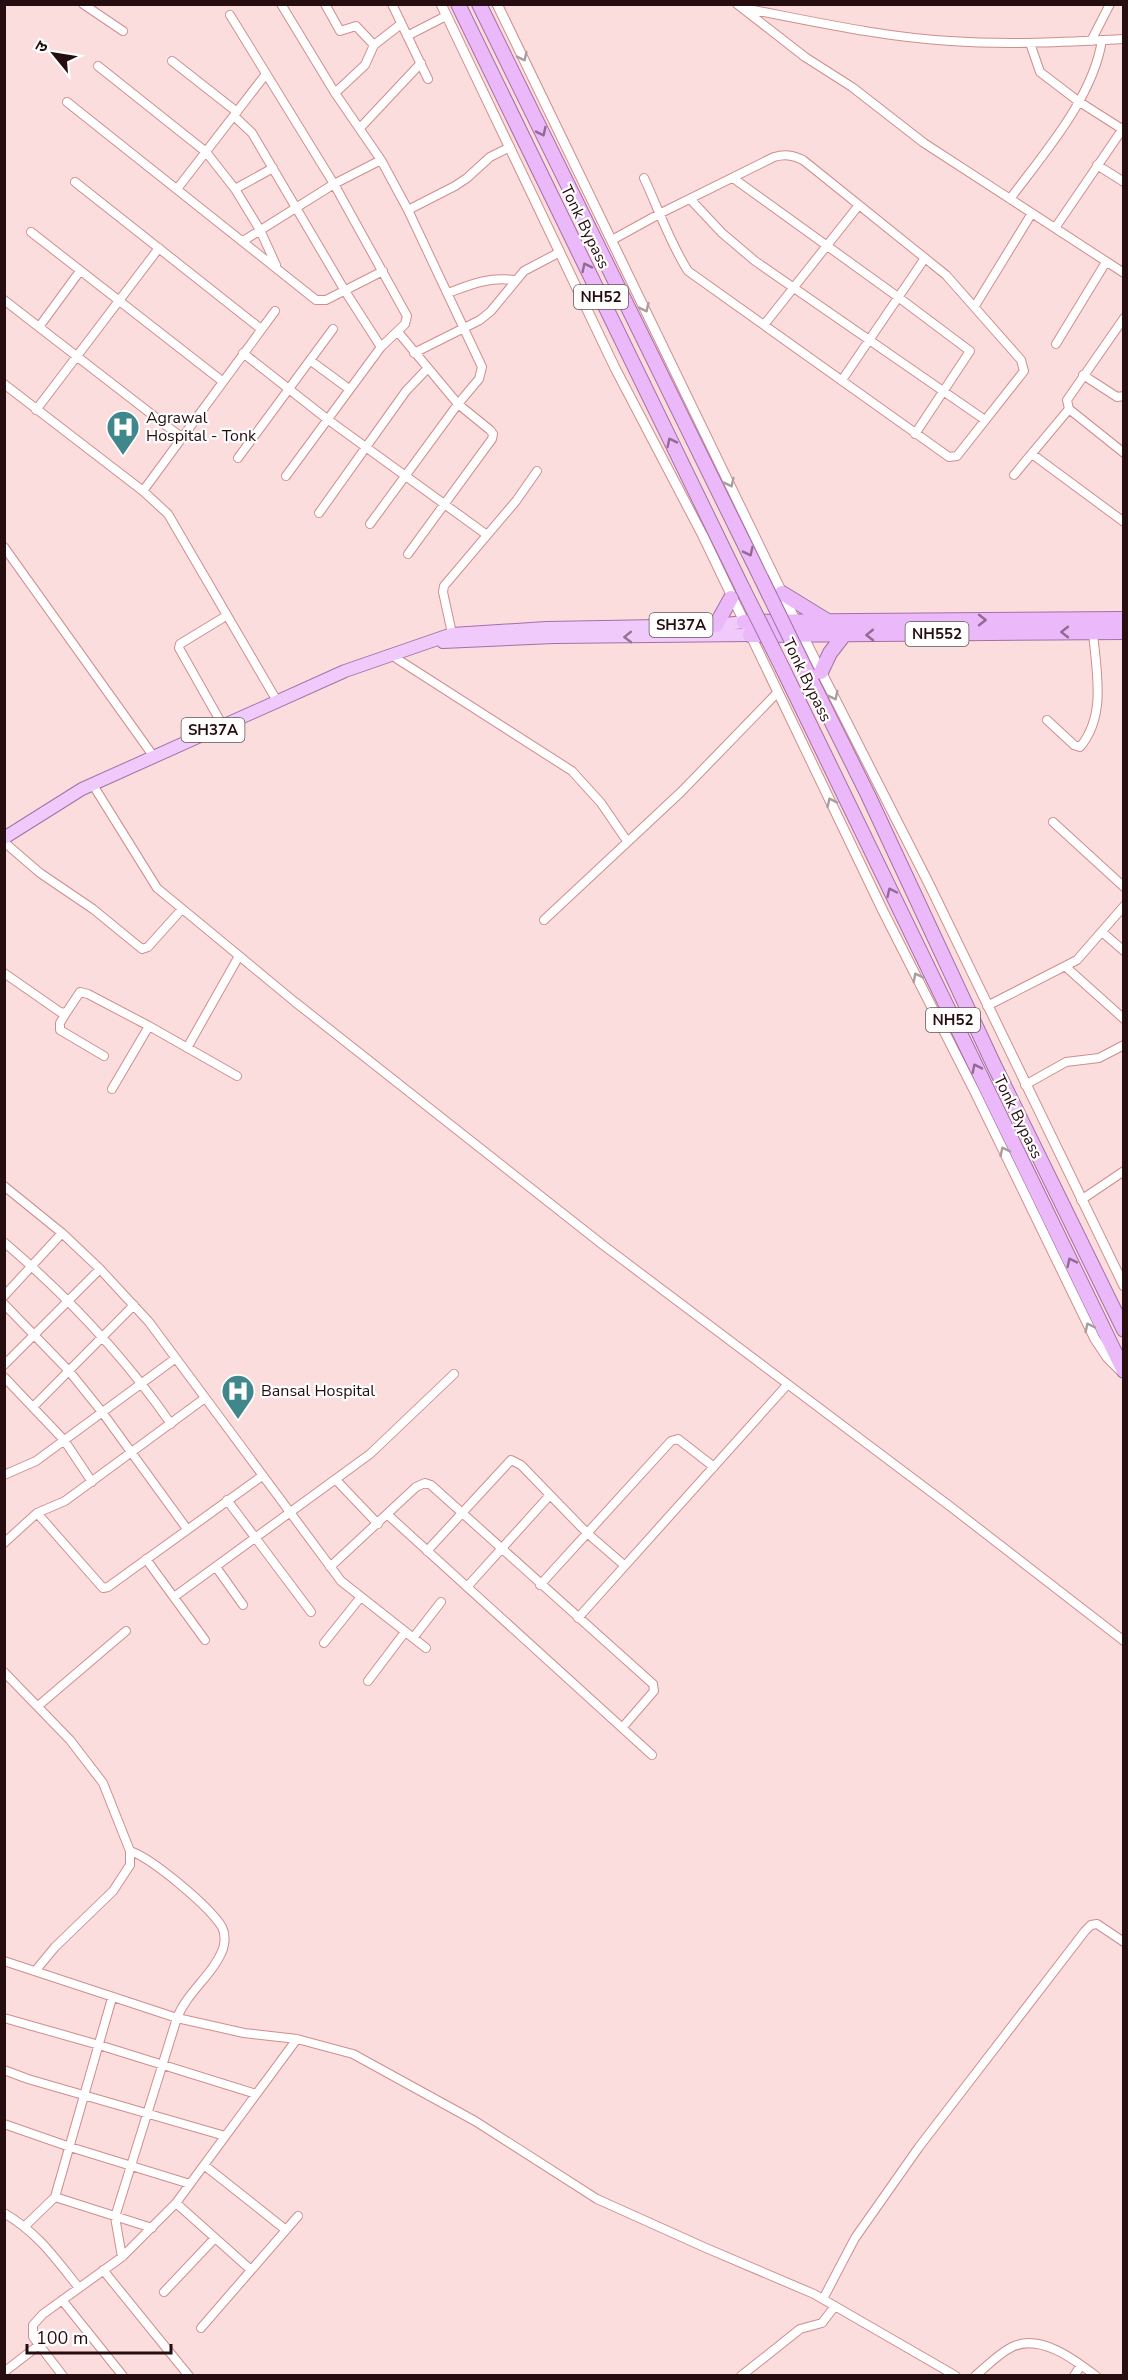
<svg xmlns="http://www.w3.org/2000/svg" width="1128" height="2380" font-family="'Nunito Sans','Noto Sans Devanagari',sans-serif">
  <rect width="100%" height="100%" fill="#fcdddd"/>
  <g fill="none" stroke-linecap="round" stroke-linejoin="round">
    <defs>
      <path id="minor" d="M83,4l40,27
        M281,4l54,89 46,67 27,50 74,157 -3,12 -21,25 -88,120
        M325,4l15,27 16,-5 18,19
        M392,4l36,75
        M737,4l68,53 47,30 72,56 200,130
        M743,8c69,13 138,29 207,33 58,4 116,1 174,-2
        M230,15l104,169 73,132 -2,8 -24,23 -95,129
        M407,36l39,-20
        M1091,41l19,-37
        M1030,43l10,29 38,29 44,28
        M172,61l65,51
        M98,66l108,86 29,37 25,41 16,35
        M335,93l30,-28 9,-20 27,-21
        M67,102l249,198h10l57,-29
        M234,116l18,17 93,158 36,56
        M360,128l61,-65
        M1097,165l27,17
        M733,178l165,119 72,54 -55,83
        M75,182l186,147
        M177,189l89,-115
        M235,189l38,-21
        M1010,199c34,-46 83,-101 92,-159
        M691,200l31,33 33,28 230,159
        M408,210l47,-24 12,-8 23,-21 20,-10
        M1055,228l69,-101
        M31,232l191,149
        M612,240l49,-27 113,-56c11,-3 18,-2 29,3l143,115 75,85 3,11 -67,85 -8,1 -261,-186c-18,-28 -30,-63 -44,-93
        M243,241l91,-57 47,-24
        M448,293c24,-9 40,-16 66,-13
        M4,300l177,137
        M975,306l57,-93
        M1124,318l-57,82 2,9 55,44
        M764,325l95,-120
        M39,327l41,-56
        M398,332l60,72 32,26 3,4 -1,5 -84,115
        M1056,344l50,-82
        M243,353l84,66 160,116
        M414,353l66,-33 11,-9 33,-40 36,-19
        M311,361l38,28
        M1083,375l34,22 7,-1
        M842,380l83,-122
        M4,384l139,107 25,23 109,187
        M36,410l123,-162
        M1032,454l92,68
        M238,458l95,-129
        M1014,475l55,-66
        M143,491l132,-180
        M319,513l87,-122 21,-22
        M4,547l150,210
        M453,638l-10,-46 1,-6 72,-85 21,-30
        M391,655l181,116 29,32 26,38
        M1047,720l27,25 6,2c27,-32 16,-77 13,-115
        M223,726l-44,-78 1,-4 46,-28
        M93,785l64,103 138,114 308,243 348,262 173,134
        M1053,822l71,65
        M4,842l36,31 53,36 49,40 6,-2 34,-38
        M544,920l137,-128 96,-99
        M1102,932l22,19
        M1066,967l58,52
        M4,973l56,39 6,1 14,-21 8,2 61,32 88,50
        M987,1006l90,-46 47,-54
        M66,1013l-6,10v7l44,26
        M187,1048l52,-92
        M1025,1085l41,-23 33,-4 25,-13
        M112,1089l37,-63
        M4,1186l58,47 38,36 49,53 192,259 85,67
        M1081,1200l43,-29
        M5,1243c62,53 119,113 166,181
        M4,1296l58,-63
        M4,1304l65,67 33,41 85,117
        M4,1365l96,-96
        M4,1377l60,63 28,42
        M33,1407l101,-102
        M4,1475l32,-14 140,-103
        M337,1481l41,43
        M227,1500l84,112
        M37,1513l66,75 5,-1 154,-111
        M388,1515l264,240
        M4,1543l33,-30 28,-12 140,-103
        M427,1551l84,-91 10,5 66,68 37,32
        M146,1559l59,81
        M216,1567l27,38
        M330,1567l86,-80 9,-4 6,2 222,199 1,7 -32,37
        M540,1585l131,-144 7,-2 36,28
        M467,1587l83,-92
        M174,1597l196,-143 84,-80
        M578,1618l209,-233
        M413,1638l28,-36
        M324,1643l36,-45
        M4,1672l66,68 33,43 27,68v14l-17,26 -58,56 -19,23
        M368,1681l37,-49
        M38,1706l88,-75
        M4,1961l173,57 67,15 53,6 56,15 122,67 122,78 109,49 108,46 142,82
        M4,2018l95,27 157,49
        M4,2070l24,9 197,57
        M4,2124l66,23 120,37
        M204,2165l82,65
        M55,2197l97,31
        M176,2203l75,67
        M4,2213c34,20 51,45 75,75
        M25,2226l30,-29 57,-199
        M122,2257l-7,-40 62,-199c10,-26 36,-43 46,-69 2,-7 2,-16 -1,-22 -12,-20 -70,-69 -92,-76
        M103,2270l86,106
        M164,2292l51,-54
        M823,2299l32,-61 64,-91 166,-216 6,-6 6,-1 27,18
        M62,2300l61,76
        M201,2328l97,-112
        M4,2372l35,-27
        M63,2376l-30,-39v-12l10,-11 79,-57 54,-54 121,-164
        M741,2376l59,-47 22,-6 13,-17
        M975,2376c12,-10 23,-22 37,-29 28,-14 63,13 84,29
        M1074,2376l7,-11"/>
      <path id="tertiary" d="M441,4l174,364 88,168 180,375 92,181 120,247 12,18 13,13
        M497,4l306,632 126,248 195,402"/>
      <path id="primary" d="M443,642l111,-5 196,-2
        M4,838l78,-49 263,-118 107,-37 94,-6 170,-3 28,-3"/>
      <path id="trunk" d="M458,4l285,585
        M479,4l282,574
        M782,593l44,27
        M744,622l380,-3
        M716,625l15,-27
        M750,635l374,-3
        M802,662l66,133 125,268 131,267
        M783,669l341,702
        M821,672l9,-19 14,-18"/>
    </defs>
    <use href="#minor" stroke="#d18d8d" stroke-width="10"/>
    <use href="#tertiary" stroke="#d18d8d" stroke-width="11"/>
    <use href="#primary" stroke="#a370a6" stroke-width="14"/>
    <use href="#trunk" stroke="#a370a6" stroke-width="16"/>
    <use href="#minor" stroke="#fff" stroke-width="8"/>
    <use href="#tertiary" stroke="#fff" stroke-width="9"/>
    <use href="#primary" stroke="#f0cafb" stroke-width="12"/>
    <use href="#trunk" stroke="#ebb8fa" stroke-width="14"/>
    <defs>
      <path id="trunk-bridge" d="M761,578l41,84
        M743,589l40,80"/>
    </defs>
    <use href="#trunk-bridge" stroke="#a370a6" stroke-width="16" stroke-linecap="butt"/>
    <use href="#trunk-bridge" stroke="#ebb8fa" stroke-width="14"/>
  </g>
  <defs><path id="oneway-chevron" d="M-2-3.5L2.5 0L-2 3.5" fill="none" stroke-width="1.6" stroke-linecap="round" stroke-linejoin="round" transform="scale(1.5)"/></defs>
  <g stroke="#a89e9f">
    <use href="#oneway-chevron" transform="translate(523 57) rotate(64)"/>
    <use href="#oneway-chevron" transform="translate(645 308) rotate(64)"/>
    <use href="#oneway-chevron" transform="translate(730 483) rotate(64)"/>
    <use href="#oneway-chevron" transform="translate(834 696) rotate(63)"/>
    <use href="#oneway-chevron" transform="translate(831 802) rotate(-116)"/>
    <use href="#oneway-chevron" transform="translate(917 977) rotate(-117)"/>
    <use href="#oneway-chevron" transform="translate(1004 1151) rotate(-116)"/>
    <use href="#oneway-chevron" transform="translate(1089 1327) rotate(-116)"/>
  </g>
  <g stroke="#926b90">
    <use href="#oneway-chevron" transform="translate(542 132) rotate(64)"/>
    <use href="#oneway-chevron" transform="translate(586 267) rotate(-116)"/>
    <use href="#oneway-chevron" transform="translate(671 442) rotate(-116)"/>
    <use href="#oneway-chevron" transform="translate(749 552) rotate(64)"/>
    <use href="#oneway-chevron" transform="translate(982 620)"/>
    <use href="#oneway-chevron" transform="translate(1065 632) rotate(180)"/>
    <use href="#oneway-chevron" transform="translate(870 635) rotate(179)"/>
    <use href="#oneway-chevron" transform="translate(891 892) rotate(-115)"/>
    <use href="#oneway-chevron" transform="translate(976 1068) rotate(-116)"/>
    <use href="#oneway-chevron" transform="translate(1071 1262) rotate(-116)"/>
  </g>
  <use stroke="#957591" href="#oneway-chevron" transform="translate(628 637) rotate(179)"/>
  <defs>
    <symbol id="hospital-pin" viewBox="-11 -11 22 30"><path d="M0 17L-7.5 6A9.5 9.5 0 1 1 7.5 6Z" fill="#3f878a" stroke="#fff"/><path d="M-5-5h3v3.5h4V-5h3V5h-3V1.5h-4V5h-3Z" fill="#fff"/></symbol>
  </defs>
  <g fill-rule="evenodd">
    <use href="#hospital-pin" x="104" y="408" width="38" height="52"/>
    <use href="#hospital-pin" x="219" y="1372" width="38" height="52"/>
  </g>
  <g text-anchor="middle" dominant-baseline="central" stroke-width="4.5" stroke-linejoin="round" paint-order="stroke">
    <g fill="#fff" stroke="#675657" stroke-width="1.5">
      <rect x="574" y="285" width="54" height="24" rx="4.5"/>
      <rect x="649.5" y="613" width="63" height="24" rx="4.5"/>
      <rect x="905.5" y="622" width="63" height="24" rx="4.5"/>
      <rect x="181.5" y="718" width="63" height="24" rx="4.5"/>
      <rect x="926" y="1008" width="54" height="24" rx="4.5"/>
    </g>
    <g font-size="15" font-weight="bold" fill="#260d0f">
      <text x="601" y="297">NH52</text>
      <text x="681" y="625">SH37A</text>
      <text x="937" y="634">NH552</text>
      <text x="213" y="730">SH37A</text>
      <text x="953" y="1020">NH52</text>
    </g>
    <g font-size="16" fill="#260d0f" stroke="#fff">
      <text transform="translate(585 227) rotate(64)">Tonk Bypass</text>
      <text transform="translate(807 680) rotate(64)">Tonk Bypass</text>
      <text transform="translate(1018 1117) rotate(64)">Tonk Bypass</text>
    </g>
    <g font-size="16" fill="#260d0f" stroke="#fff" text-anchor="start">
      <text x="146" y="418">Agrawal<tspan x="146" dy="18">Hospital - Tonk</tspan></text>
      <text x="261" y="1391">Bansal Hospital</text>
    </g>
  </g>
  <rect width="1128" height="2380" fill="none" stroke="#260d0f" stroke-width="12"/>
  <g transform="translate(54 54) rotate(300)" stroke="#ffffff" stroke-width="4.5" paint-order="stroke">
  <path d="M0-4.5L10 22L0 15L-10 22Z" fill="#260d0f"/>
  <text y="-9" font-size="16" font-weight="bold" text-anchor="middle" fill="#260d0f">उ</text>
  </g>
  <path d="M27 2344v9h144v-9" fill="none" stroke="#260d0f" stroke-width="3"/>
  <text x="36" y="2344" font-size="18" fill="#260d0f" stroke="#ffffff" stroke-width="4.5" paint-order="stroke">100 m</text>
</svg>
